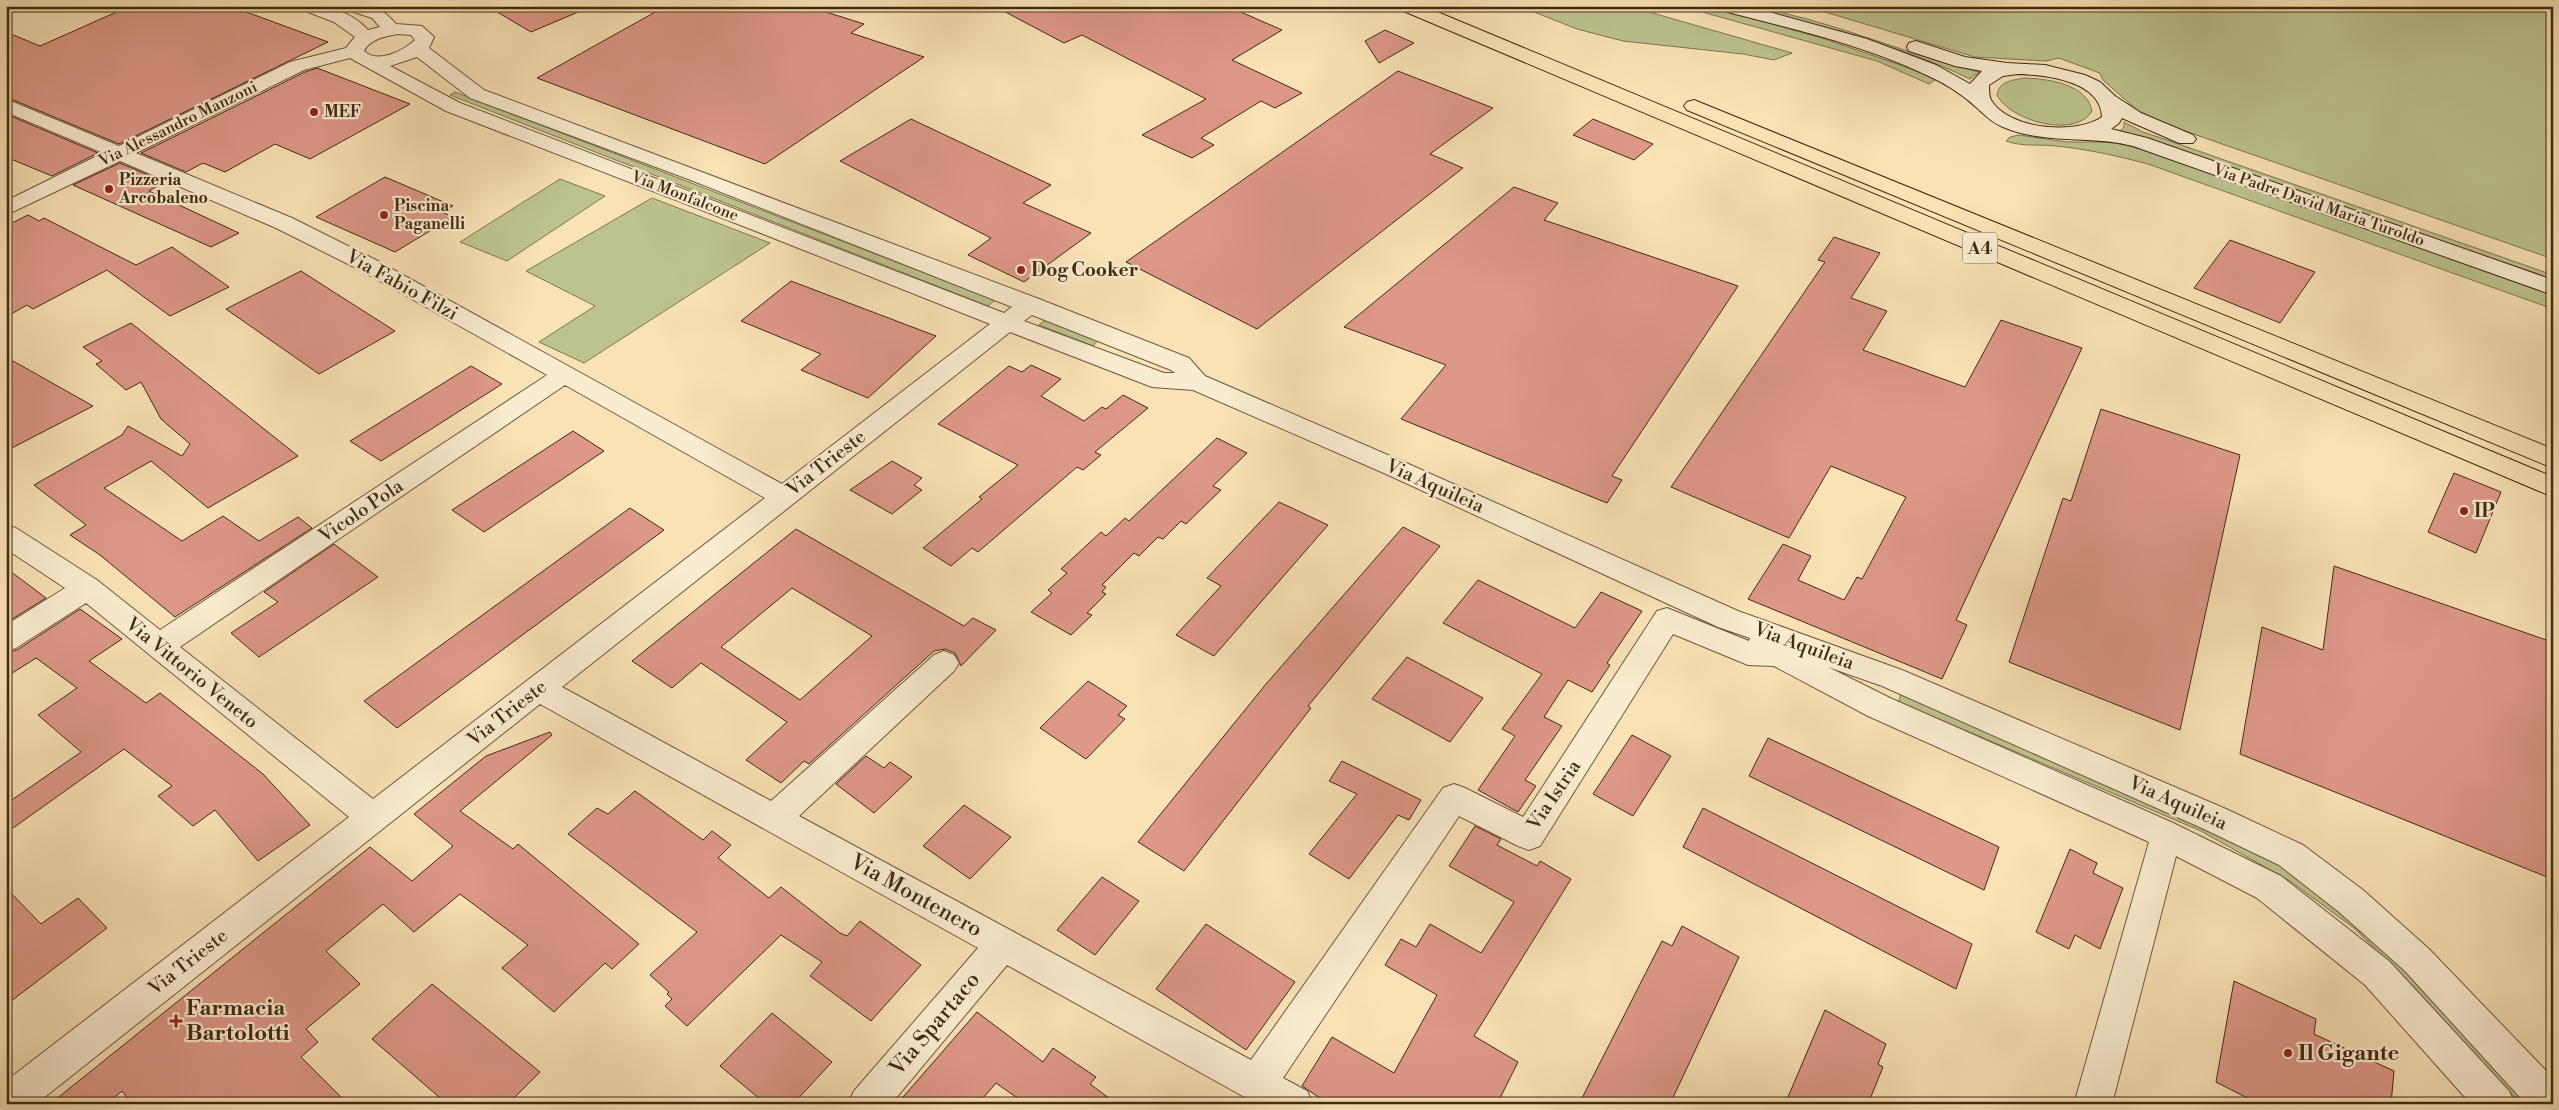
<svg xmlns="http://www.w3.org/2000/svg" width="2559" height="1110" font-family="'Libre Bodoni',serif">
  <rect width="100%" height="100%" fill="#f8e2b6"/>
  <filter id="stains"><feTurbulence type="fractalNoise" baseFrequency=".004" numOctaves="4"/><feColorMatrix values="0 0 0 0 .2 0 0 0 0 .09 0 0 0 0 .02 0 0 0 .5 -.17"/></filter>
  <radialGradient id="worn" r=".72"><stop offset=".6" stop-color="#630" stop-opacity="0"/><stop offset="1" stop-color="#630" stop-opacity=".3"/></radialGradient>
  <path fill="#bcc38f" stroke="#7e7750" d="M1519,6h109l164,47 -18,7 -31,-6 -120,-13 -46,-12z
    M1681,6h27l117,33 113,39 -9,6 -52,-23z
    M1743,6c22,0 42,8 64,13 58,16 114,39 172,53l-9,7c-71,-35 -151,-52 -227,-73z
    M1805,6h748v253l-397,-138 -19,-11 -34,-30 -3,-7 -41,-15 -13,3 -71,-4z
    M2025,78c24,1 62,6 67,33 -16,28 -82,10 -95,-16 2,-14 16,-15 28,-17z
    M455,92l540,208 -7,6 -538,-211z
    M2124,122l19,10 27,9 383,134v5l-376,-131 -58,-17 5,-5z
    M2019,135l48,7h44l30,7 412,144v16l-405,-145c-30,-8 -61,-15 -92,-18 -18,-2 -33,1 -50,-5l4,-4z
    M560,179l45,17 -98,65 -47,-19z
    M652,198l118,45 -186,120 -45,-21 56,-36 -69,-35z
    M1046,319l53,20 -6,7 -54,-21z
    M1901,692l309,133 81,46 60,44 186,189h-16l-114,-124 -53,-52 -64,-47 -89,-50 -302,-129z"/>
  <path fill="#dd9888" stroke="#402b11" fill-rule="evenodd" d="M130,6h100l98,36 -209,102 -113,-47v-65l34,14z
    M487,6h103v1l-59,25z
    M666,6h141l57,18 -13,9 73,24 -159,107 -228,-86z
    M994,6h233l55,24 -50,30 70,33 -27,15 -14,-7 -60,37 13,7 -22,13 -50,-23 64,-36 -124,-64 -18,8z
    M1385,30l29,13 -35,20 -14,-22z
    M317,68l93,36 -100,55 -35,-15 -50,28 -22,-9 -17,9 -45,-19 164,-81z
    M1398,71l95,37 -63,46 33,14 -206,161 -131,-67z
    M6,114l92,39 -46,23 -46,-19z
    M911,119l140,66 -28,18 68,30 -67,49 -56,-27 23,-17 -151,-77z
    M1593,119l60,25 -19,16 -61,-25z
    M120,163l45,19 -16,9 90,42 -28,14 -138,-62z
    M385,177l68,29 -11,6 11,5 -58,35 -79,-35z
    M1514,187l44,16 -14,17 194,66 -126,190 10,4 -15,23 -206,-84 45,-54 -102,-38z
    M28,215l11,6 5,-3 92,47 36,-18 57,40 -59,29 -63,-46 -74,39 -6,-4 -21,12v-91z
    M1834,237l46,16 -29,45 36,13 -24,39 102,37 36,-67 81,28 -126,272 11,5 -25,54 -194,-80 35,-55 28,12 -13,24 46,20 13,-23 5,2 44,-82 -75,-31 -42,72 -118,-51 154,-225 -7,-2z
    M2230,240l85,32 -35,51 -86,-35z
    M301,271l28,18 66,42 -76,43 -93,-65z
    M791,281l145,55 -68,62 -67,-28 20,-16 -80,-33z
    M131,323l167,133 -90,52 -57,-47 -47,27 78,53 41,-25 36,25 39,-24 14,11 -137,89 -75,-62 -30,-20 16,-10 -52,-40 88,-50 6,-9 54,30 8,-12 -29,-25 -20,-37 -15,8 -30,-26 6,-3 -19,-14z
    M6,357l87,49 -87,45z
    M1031,365l30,14 -20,17 43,25 18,-14 4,2 17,-14 25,13 -53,44 6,3 -18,15 -6,-3 -99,85 -6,-4 -21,18 -28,-18 59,-49 -3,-2 39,-32 -80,-41 71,-58 13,6z
    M471,366l31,18 -121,77 -31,-20z
    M2101,409l139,46 -60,275 -171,-68 54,-164 8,3z
    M573,431l31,20 -120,81 -32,-22z
    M1217,438l30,15 -34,33 8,4 -35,34 -5,-3 -18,18 -5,-2 -19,19 -5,-3 -32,32 4,2 -4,5 4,2 -19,19 5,2 -21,20 -40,-23 21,-19 -4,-3 19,-17 -6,-4 40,-37 5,4 19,-18 4,3z
    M892,461l30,17 -8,7 8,5 -30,24 -42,-24z
    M2454,473l47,19 -25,61 -48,-21z
    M1279,502l49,23 -114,131 -38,-21 45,-49 -14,-8z
    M630,508l34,22 -267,198 -33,-27z
    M1403,527l37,19 -132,160 3,2 -127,163 -46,-29 128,-158z
    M796,529l168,97 9,-8 23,12 -35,36 -6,-13 -10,-4 -11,2 -125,113 -5,-3 -23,22 -35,-23 41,-38 -86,-59 -29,25 -40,-27zM792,588l80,48 -72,64 -79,-53z
    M334,544l44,33 -119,80 -28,-24 47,-31 -14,-10z
    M2334,566l218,76v237l-312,-125 22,-127 61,23z
    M6,568l40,30 -40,25z
    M1478,580l97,48 26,-36 41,19 -35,52 3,2 -18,27 -24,-12 -24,37 18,9 -37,54 11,6 -18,26 -40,-22 37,-54 -13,-7 40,-55 -99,-51z
    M80,609l42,30 -33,22 57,42 14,-10 103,81 47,51 -52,36 -43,-51 -22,16 -35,-30 14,-10 -48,-37 -118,84v-29l75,-52 -43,-37 39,-27 -41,-30 -30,19v-24l11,-3z
    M1407,657l76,41 -33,44 -78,-43z
    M1088,681l39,25 -9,9 7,4 -39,40 -46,-31z
    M550,732l2,3 -92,76 53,38 5,-5 121,100 -27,25 -7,-6 -51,49 -52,-44 26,-23 -68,-51 -46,38 -31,-28 -57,47 34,33 -54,45 12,13 -17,15 47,47h-216l-10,-13 -16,13h-56l320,-257 42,34 41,-35 -39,-32 72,-58z
    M1632,735l39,21 -38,60 -40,-22z
    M1768,738l231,109 -15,43 -235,-114z
    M866,756l18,12 6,-6 22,15 -38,36 -38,-29z
    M1342,761l79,39 -12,20 -11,-5 -49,64 -40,-25 48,-60 -28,-13z
    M635,791l68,49 9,-9 19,14 -13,13 51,40 12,-11 59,46 7,3 13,-15 61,44 -50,56 -61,-45 12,-14 -41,-27 -94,91 -22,-20 7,-7 -5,-5 2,-2 -19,-17 47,-43 -129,-98 29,-26 11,6z
    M964,805l47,32 -41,42 -47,-33z
    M1703,808l269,136 -16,45 -273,-142z
    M1475,826l26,13 -4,6 40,21 3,-5 31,18 -97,157 44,26 -21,42h-168l-27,-18 30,-49 62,36 43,-78 -52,-30 16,-26 15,8 14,-23 51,29 33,-51 -65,-36z
    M2070,849l27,14 -4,10 30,15 -23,61 -25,-14 -6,14 -33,-17z
    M1102,877l37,24 -44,54 -38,-25z
    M6,888l35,36 37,-26 29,30 -101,77z
    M1206,924l89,58 -49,68 -90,-61z
    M1682,926l57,31 -69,147h-91l83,-163 10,5z
    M2234,981l82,38 -2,15 80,37 -3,33h-132l-43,-22z
    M432,984l108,88 -32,32h-61l-75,-65z
    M1825,1010l61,34 -8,20 5,3 -15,37h-83z
    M977,1012l66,50 10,-14 43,29 -6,7 27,20h-91l-30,-21 -18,21h-81z
    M772,1013l60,49 -39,42h-27l-46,-38z"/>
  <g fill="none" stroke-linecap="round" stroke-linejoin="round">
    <defs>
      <path id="street" d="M300,6c26,0 50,4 68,24l12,-3 -8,-9 -24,-8 -3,-4c25,0 34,-2 51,18l26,2 12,11 -5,11 55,42 555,209 150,59 16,18 199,86 334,149 164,59 324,139 77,36 60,45 66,59 124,129v26h-27l-121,-133 -66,-59 -60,-47 -75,-36 -322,-143 -54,-19 62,31 281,124 110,54 108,85 120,130 6,13h-44l-106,-119 -108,-87 -81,-42 -64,248h-38l75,-262 -281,-126 -94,-50 -26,-1 -75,-31 -133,212 -11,4 -11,-4 -59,-30 -176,262 24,13 6,13h-56l-250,-139 -116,139h-43l6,-13 124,-143 -438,-244 -504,400h-30v-23l343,-264 -263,-214 -70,45 -10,3v-26l59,-37 -59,-39v-24l10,3 81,52 63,50 387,-255 -187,-105 -84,-42 -156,-67 -114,54v-14l97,-48 -97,-41v-13l113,47 171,-84 56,-14 9,-11 -21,-15 -31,-12zM398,34l13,1 4,5c-12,11 -37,24 -51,11 6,-12 22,-15 34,-17zM417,57l53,41 218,81 324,128 -8,6 -544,-210 -70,-37zM350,58l96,53 307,119 237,94 -208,160 -406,-224 -84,-42 -156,-65 168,-83zM1032,315l139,55 4,3h-11l-140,-52zM1010,332l142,55 41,3 193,84 332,153 32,11 -1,3 -82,-33 -10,3 -134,206 -58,-29 -11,-4 -11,4 -192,272 -452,-244 155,-145 5,-8 -5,-8 -10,-4 -10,4 -163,146 -209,-114zM565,385l200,113 -392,301 -193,-152z"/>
      <path id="secondary" d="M1717,6h30l120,33 69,26 34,19 12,-13 -27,-5 -46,-15 -2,-4 2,-4 7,-2 49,16 42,6 38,2 40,10 15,7 15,14 26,17 52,22 3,4 -3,4h-14l-57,-25 -3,5 -8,6 36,9 406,142v15l-420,-149c-43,-11 -88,-1 -130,-19 -12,-5 -18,-12 -27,-20 -15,-14 -35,-26 -54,-34 -64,-30 -134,-45 -202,-63zM2018,74c28,1 83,7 84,43 -26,18 -93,13 -111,-17 -2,-4 -2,-11 -2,-15l14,-9z"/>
      <path id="highway" d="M1398,6h25l1130,471v20l-1152,-487z
        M1694,100l859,349v19l-866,-358 -3,-4 3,-4z"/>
    </defs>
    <use href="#street" stroke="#6e593a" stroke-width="2"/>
    <use href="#secondary" stroke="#402b11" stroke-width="2"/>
    <use href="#highway" stroke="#402b11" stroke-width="2"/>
    <use href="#street" fill="#faecd0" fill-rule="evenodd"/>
    <use href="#secondary" fill="#faecd0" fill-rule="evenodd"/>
    <use href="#highway" fill="#f8e2b6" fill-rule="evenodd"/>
  </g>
  <g fill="#8f2418" stroke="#faecd0" stroke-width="2">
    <circle cx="314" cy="112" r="5"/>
    <circle cx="109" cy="189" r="5"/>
    <circle cx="384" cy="215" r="5"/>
    <circle cx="1021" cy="270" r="5"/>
    <circle cx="2464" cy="511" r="5"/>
    <path d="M173.5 1013.5h5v5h5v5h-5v5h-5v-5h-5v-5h5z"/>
    <circle cx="2288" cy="1053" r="5"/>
  </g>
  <g text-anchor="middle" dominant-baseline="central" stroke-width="4.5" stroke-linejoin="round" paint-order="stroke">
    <g font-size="16" font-weight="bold" fill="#402b11" stroke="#faecd0" text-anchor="start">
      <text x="324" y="112">MEF</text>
      <text x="119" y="180">Pizzeria<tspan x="119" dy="18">Arcobaleno</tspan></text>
      <text x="394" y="206">Piscina<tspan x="394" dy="18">Paganelli</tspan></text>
    </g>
    <g font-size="16" fill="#402b11" stroke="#faecd0">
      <text transform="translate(178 124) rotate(-26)">Via Alessandro Manzoni</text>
      <text transform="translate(685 196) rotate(21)">Via Monfalcone</text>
      <text transform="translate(2319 205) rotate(19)">Via Padre David Maria Turoldo</text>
    </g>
    <rect fill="#faecd0" stroke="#78654a" stroke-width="1" x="1962.5" y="232.5" width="35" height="31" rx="4"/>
    <g font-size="18" font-weight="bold" fill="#402b11">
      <text x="1980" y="248">A4</text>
    </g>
    <g font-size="19" font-weight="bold" fill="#402b11" stroke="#faecd0" text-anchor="start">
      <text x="1031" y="270">Dog Cooker</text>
      <text x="2474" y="511">IP</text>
    </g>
    <g font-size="19" fill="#402b11" stroke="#faecd0">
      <text transform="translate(402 285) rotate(29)">Via Fabio Filzi</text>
      <text transform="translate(826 463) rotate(-38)">Via Trieste</text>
      <text transform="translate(1435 486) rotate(24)">Via Aquileia</text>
      <text transform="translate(361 511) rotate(-34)">Vicolo Pola</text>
      <text transform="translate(1804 646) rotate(20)">Via Aquileia</text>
      <text transform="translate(192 673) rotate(39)">Via Vittorio Veneto</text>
      <text transform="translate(507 713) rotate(-38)">Via Trieste</text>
      <text transform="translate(1554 795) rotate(-56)">Via Istria</text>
      <text transform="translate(2178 803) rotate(24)">Via Aquileia</text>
      <text transform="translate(188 962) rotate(-38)">Via Trieste</text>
    </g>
    <g font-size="22" fill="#402b11" stroke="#faecd0">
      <text transform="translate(916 896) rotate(29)">Via Montenero</text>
      <text transform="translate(935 1024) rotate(-50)">Via Spartaco</text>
    </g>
    <g font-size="22" font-weight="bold" fill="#402b11" stroke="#faecd0" text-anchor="start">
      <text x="186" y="1008">Farmacia<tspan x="186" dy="25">Bartolotti</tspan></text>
      <text x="2298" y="1053">Il Gigante</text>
    </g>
  </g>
  <rect width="2559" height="1110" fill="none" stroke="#f8e2b6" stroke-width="25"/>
  <rect x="8" y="8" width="2544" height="1095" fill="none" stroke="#402b11" stroke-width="2.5"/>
  <rect x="12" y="12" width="2534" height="1085" fill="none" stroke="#402b11"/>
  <rect width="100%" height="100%" filter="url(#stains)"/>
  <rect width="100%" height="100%" fill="url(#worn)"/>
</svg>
